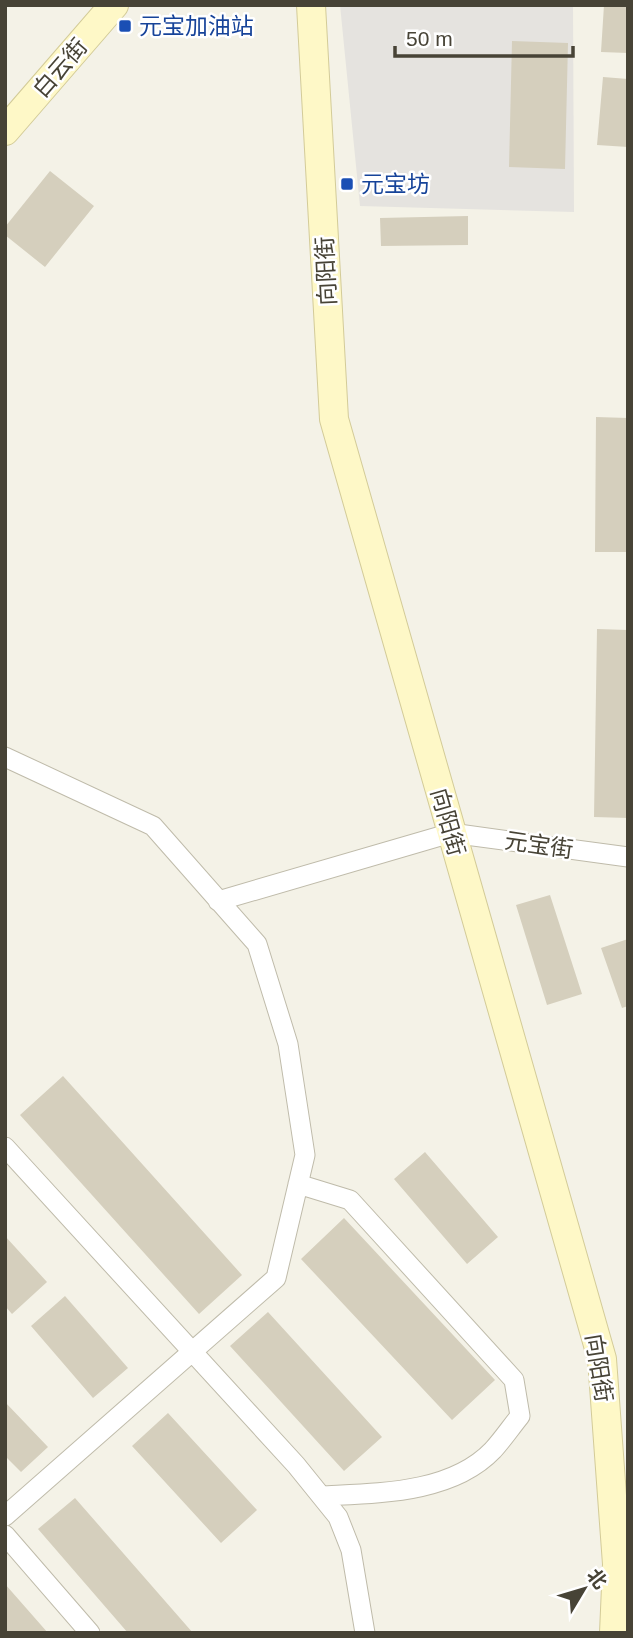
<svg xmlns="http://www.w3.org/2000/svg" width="633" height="1638" font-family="Arial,'Noto Sans SC',sans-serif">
  <rect width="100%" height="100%" fill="#f4f2e7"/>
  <path fill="#e5e3df" d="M340,5h233l1,207 -214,-6z"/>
  <path fill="#d5cfbd" d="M604,5h24v48l-27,-1z
    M512,41l56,2 -3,126 -56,-2z
    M603,77l25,2v68l-31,-2z
    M50,171l44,35 -49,61 -40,-32v-8z
    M468,216v29l-87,1 -1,-28z
    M596,417l32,1v134h-33z
    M597,629l31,1v188l-34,-1z
    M550,895l32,99 -35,11 -31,-100z
    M628,939v67l-6,2 -21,-60z
    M63,1076l179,199 -43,39 -179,-199z
    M425,1152l73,85 -31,27 -73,-85z
    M344,1218l151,162 -43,40 -151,-161z
    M5,1236l42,46 -35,32 -7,-8z
    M65,1296l63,72 -35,30 -62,-72z
    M268,1312l114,125 -38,34 -114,-125z
    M5,1402l43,45 -27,25 -16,-16z
    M168,1413l89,97 -36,33 -89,-97z
    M75,1498l118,135h-65l-90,-104z
    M5,1584l43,49h-43z"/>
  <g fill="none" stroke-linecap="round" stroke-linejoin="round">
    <defs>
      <path id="street" d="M5,757l148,69 104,118 31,100 17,111 -29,123 -271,238
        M218,901l233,-68 177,24
        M5,1147l291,318 42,52 13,33 14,83
        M298,1184l52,16 164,180 6,36c-9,11 -17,23 -27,34 -42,44 -116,43 -172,46
        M5,1535l85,98"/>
      <path id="secondary" d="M311,5l23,414 268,940 15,205 -3,69
        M5,131l109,-126"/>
    </defs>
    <use href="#street" stroke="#bfbbaa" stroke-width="21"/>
    <use href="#secondary" stroke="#d3cb98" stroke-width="30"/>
    <use href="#street" stroke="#fff" stroke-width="19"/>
    <use href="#secondary" stroke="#fef8c7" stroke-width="28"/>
  </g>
  <g fill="#1a4fb4" stroke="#fff" stroke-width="2.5">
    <rect x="118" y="19" width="14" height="14" rx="3.5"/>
    <rect x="340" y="177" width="14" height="14" rx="3.5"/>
  </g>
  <g text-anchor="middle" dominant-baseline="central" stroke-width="5" stroke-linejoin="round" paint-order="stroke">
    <g font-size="23" fill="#164399" stroke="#fff" text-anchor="start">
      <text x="139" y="26">元宝加油站</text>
      <text x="361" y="184">元宝坊</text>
    </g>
    <g font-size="23" fill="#474336" stroke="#fff">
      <text transform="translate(60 68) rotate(-49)">白云街</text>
      <text transform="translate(326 271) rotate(-93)">向阳街</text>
      <text transform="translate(448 822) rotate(74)">向阳街</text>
      <text transform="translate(539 845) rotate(8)">元宝街</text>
      <text transform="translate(599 1368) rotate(81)">向阳街</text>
    </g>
  </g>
  <rect width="633" height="1638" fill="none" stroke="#474336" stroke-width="14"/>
  <g transform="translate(584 1589) rotate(52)" stroke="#ffffff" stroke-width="5" paint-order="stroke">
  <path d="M0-5L12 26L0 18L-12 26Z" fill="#474336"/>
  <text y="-10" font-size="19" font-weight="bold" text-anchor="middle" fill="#474336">北</text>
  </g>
  <path d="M395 46v10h178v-10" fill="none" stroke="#474336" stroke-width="3.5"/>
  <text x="406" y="46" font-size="21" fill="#474336" stroke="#ffffff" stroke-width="5" paint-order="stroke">50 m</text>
</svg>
